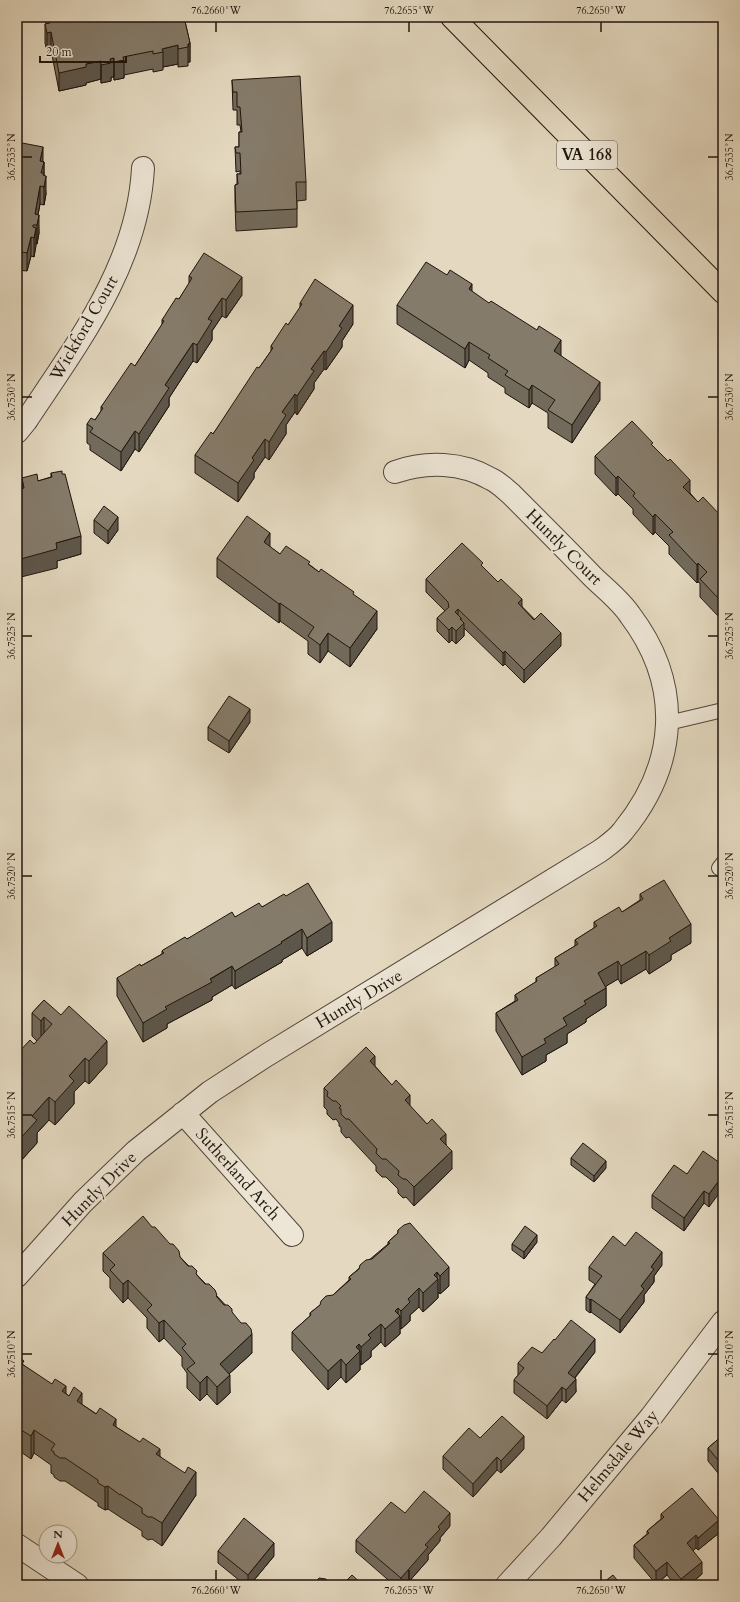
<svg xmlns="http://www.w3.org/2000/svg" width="740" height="1602" font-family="Cardo,serif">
  <rect width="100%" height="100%" fill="#e4d9c0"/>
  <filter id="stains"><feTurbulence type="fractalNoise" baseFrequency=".005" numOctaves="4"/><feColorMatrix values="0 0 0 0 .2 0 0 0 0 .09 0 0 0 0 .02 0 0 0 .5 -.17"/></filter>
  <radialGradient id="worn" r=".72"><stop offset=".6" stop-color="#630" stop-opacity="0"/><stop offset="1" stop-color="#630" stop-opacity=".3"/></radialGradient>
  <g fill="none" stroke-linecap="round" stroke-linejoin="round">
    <defs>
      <path id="service" d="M668,723l55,-13
        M719,868l4,-5"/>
      <path id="minor" d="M17,432l9,-11c51,-77 112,-156 117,-253
        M183,1113l109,122
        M17,1276l66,-74 53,-51 74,-59 57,-37 333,-204c8,-6 17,-12 23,-20 55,-67 60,-146 7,-216 -10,-15 -26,-27 -38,-39 -27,-28 -54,-55 -81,-82 -6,-5 -13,-12 -20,-15 -29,-17 -65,-18 -96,-7
        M17,1545l60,40
        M507,1585l44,-48 100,-120 72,-95"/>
      <path id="motorway" d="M452,17l271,275"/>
    </defs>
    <use href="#service" stroke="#504639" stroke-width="16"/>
    <use href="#minor" stroke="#504639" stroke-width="24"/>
    <use href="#motorway" stroke="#1f150c" stroke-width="24"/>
    <use href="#service" stroke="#ede6d6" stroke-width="14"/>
    <use href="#minor" stroke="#ede6d6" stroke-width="22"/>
    <use href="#motorway" stroke="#e4d9c0" stroke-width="22"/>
  </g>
  <path fill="#726a5b" stroke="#1f150c" d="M46,17h138l6,26v19h-2v4l-10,1v-3l-15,3v3l-10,2v-3l-29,6v3l-10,2v-3h-3v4l-10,2v-4l-15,4v2l-27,6 -8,-41 -4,1 -2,-8v-19h1z
    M232,80l74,102v18l-9,1v26l-61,4 -1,-28v-18l2,-1v-10h3v-3l-4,1 -1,-25h4v-15h2l-1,-7h-3v-15h-4z
    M17,142l27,20v14l2,18 -2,11 -4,-1 -2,11 1,18 -2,11h-1l-2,13 -3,-1 -4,15 -10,-1z
    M189,276l53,19 -16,23 -4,-2 -10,15v9l-15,23 -4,-2 -24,37v8l-30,46 -4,-3 -14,22 -31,-21v-5l-3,-2v-19l8,-4 6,-9v-4l34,-41 27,-41v-5l17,-21 10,-15z
    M472,292l89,64 39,44 -28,43 -24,-15v-15l-16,-10 -3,5 -24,-15v-5l-17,-11v-4l-19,-13 -4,8 -68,-44v-19z
    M300,303l53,21 -11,17v6l-16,23 -2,-1 -10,14v6l-17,26 -2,-3 -9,13v9l-17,26 -4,-3 -11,16v5l-16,24 -43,-29v-18l18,-21 46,-66 12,-17v-5l17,-21 12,-17z
    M653,446l37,47 8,9 25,16v95l-4,4 -19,-20v-14l-2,-1 -1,1 -28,-29v-8l-14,-14 -2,3 -20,-21v-5l-15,-15 -2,2 -21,-22v-18z
    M51,473l30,81 -24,7v7l-35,-80v-10l16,3 13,-4z
    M94,520l24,10 -10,14 -14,-11z
    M270,547l10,7 30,11 9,7 35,23 23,34 -27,38 -22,-16 -8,12 -12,-9v-13l-28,-20 -1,2 -62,-46v-19z
    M483,567l78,79 -37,37 -19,-19 -2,2 -39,-38v8l-8,8 -4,-4 -3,3 -12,-12v-13l8,-7 -19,-19v-13z
    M250,722l-21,31 -21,-13v-13z
    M640,894l51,49 -20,12v5l-22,14 -3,-5 -25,15 -3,-5 -12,7v20l-20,13v3l-19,12v9l-21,12v6l-24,14 -26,-44v-18l19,-12v-6l21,-13v-4l19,-11v-9l20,-12v-6l19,-12v-6l28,-10 18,-12z
    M286,896l46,45 -25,15 -5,-8 -20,12v2l-47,27 -3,-4 -20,12v3l-45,24v4l-24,14 -26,-46v-18l24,-12 21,-12v-3l25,-12 48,-22 27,-10z
    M44,1000l63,64 -18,20 -4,-3 -11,11v12l-19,21 -6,-5 -12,13v10l-18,20 -2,-2v-107l17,-10 3,-3 -5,-5v-23z
    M375,1066l35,40 36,38 6,25 -38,37 -8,-9 -3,1 -5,-5v-4l-12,-12h-4l-6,-6v-5l-27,-29 -3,1 -5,-6v-5l-2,-1v-3l-3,-4 -3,1 -6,-6v-4l-3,-3v-19z
    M571,1158l35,10 -12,14 -23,-17z
    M723,1165l-14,42 -5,-4 -20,28 -32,-23v-13l35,-21z
    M152,1227l80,85 20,41 -23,21 1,19 -13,12 -10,-11 -7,7 -13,-13v-15l-5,-7v-9l-18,-19 -5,4 -12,-14v-10l-19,-20 -5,5 -13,-15v-10l-7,-7v-18z
    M398,1230l51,56 -9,8 -2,-2v6l-15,14 -4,-5 -9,8v6l-9,8 -1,-1v6l-15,13 -4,-5 -10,9v6l-10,8 -1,-2v7l-14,13 -5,-6 -13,13 -36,-40v-18l18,-16v-3l23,-18 16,-15v-3l39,-33v-2l10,-9z
    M537,1242l-13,17 -12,-9v-6z
    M625,1246l37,19 -8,11v6l-10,13v7l-24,31 -29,-21 -1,1 -4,-3v-13l9,-13 -6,-4v-13z
    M555,1340l40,12 -20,26 1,14 -10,11 -4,-3 -15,19 -33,-26v-13l4,-5v-12l24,-10z
    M17,1356l7,10 136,90 36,39 -34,51 -10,-7 -4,1 -6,-4v-5l-22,-14 -12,-8 -3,1 -7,-4v-3l-33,-22h-5l-6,-4v-2l-3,-2v-8l-17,-12 -3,6 -13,-9 -1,3z
    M723,1435v44l-15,-18v-13z
    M480,1438l44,11 -23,24 -4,-3 -24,27 -30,-28v-13z
    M405,1513l45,13 -10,12v3l-12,14v5l-22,25h-12l-38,-33v-12z
    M661,1514l58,19 -21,17 -2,-2 -3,3 9,23 -13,11h-14l-8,-10 -11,9 -22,-26v-13l13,-11v-3l14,-12z
    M218,1551l56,5 -24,29h-5l-27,-22z"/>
  <path fill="#5d564a" stroke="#1f150c" d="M51,32v18l-4,1v-18z
    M190,43v19h-2v-18z
    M178,45v19l-15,3v-15l-1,-3z
    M114,58v19h-3v4l-10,2v-18l9,-6z
    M124,60v18l-10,2v-18z
    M101,61v18l-15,4v2l-27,6v-18l27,-9z
    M43,147v18l1,-3v25l-3,-1 -1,-25z
    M46,176v18l-2,11v-18z
    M40,186v18l-4,21 -1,-11z
    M39,215v18l-2,11v-19z
    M36,228v18l-2,11v-19z
    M31,237v19l-4,15v-18z
    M242,277v18l-16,23v-18z
    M472,284v19l-3,-14z
    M222,298v18l-10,15v9l-15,23v-18l11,-26z
    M353,305v19l-11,17v6l-16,23v-18l13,-26z
    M561,340v19l-7,-8z
    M469,342v18l-4,8v-19z
    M193,343v18l-24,37v8l-30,46v-18l26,-49z
    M324,351v18l-10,14v6l-17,26v-19l14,-27z
    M600,382v18l-28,43v-18z
    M532,385v18l-3,5v-18z
    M295,394v18l-9,13v9l-17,26v-18l13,-30z
    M135,431v18l-14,22v-19z
    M265,439v18l-11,16v5l-16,24v-19l14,-25z
    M618,476v18l-2,2v-18z
    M690,480v19l-7,-12z
    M655,514v18l-2,3v-18z
    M118,517v13l-10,14v-13z
    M270,533v18l-6,-9z
    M81,536v18l-24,7v7l-40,10v-18l39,-17z
    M698,563v19l-1,1v-18z
    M723,595v18l-4,4v-18z
    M522,599v13l-4,-9z
    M280,603v18l-1,2v-19z
    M458,609v13l-3,-10z
    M377,611v18l-27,38v-19z
    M461,618v8l3,-3v13l-8,8v-13z
    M452,627v13l-3,3v-13z
    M328,633v18l-8,12v-18z
    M561,633v13l-37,37v-13z
    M505,651v13l-2,2v-13z
    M250,709v13l-21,31v-12z
    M332,922v19l-25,15v-18z
    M691,924v19l-20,12v5l-22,14v-19l20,-17z
    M302,929v19l-20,12v2l-47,27v-18l46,-29z
    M646,951v18l-25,15v-18z
    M618,961v18l-20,12v-18z
    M232,966v19l-20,12v3l-45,24v4l-24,14v-19l22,-16z
    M606,988v18l-20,13v3l-19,12v9l-21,12v6l-24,14v-18l22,-18 19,-21 21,-17z
    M44,1017v23l-3,4v-23z
    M107,1041v23l-18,20v-23z
    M375,1056v18l-5,-13z
    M85,1058v23l-11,11v12l-19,21v-23l14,-26z
    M410,1095v18l-5,-13z
    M49,1097v23l-12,13v10l-18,20v-23l13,-24z
    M446,1134v18l-6,-13z
    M452,1151v18l-38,37v-19z
    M606,1161v7l-12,14v-6z
    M723,1175v13l-14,19v-13z
    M704,1191v12l-20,28v-13z
    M537,1235v7l-13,17v-7z
    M662,1252v13l-8,11v6l-10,13v7l-24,31v-13l21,-34 10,-19z
    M449,1267v19l-9,8v-18z
    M437,1272v8l1,-1v19l-15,14v-19l11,-18z
    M128,1280v18l-5,5v-19z
    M419,1288v19l-9,8v6l-9,8v-18l7,-12z
    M591,1299v13l-1,1v-13z
    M398,1308v9l2,-1v18l-15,13v-18l10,-18z
    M164,1320v18l-5,4v-19z
    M381,1324v18l-10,9v6l-10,8v-18l7,-12z
    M252,1334v19l-32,29v-18z
    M595,1339v13l-27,34v-13z
    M359,1344v8l1,-1v19l-14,13v-18l10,-18z
    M341,1359v18l-13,13v-19z
    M230,1375v18l-13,12v-18z
    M207,1376v18l-7,7v-18z
    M576,1379v13l-10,11v-13z
    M66,1386v23l-4,-18z
    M562,1387v13l-15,19v-13z
    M82,1393v23l-5,-15z
    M116,1419v23l-3,-17z
    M18,1428v22l-1,3v-23z
    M34,1430v23l-3,6v-23z
    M524,1436v13l-23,24v-12z
    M160,1449v23l-4,-18z
    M497,1457v13l-24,27v-13z
    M196,1472v23l-34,51v-23z
    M108,1486v23l-3,1v-23z
    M450,1513v13l-10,12v3l-12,14v5l-22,25h-5v-7l37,-51z
    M719,1520v13l-21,17v-12z
    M696,1535v13l-9,8v-13z
    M274,1543v13l-24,29h-2v-10z
    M667,1562v13l-11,9v-13z
    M702,1562v12l-13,11h-8v-6z"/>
  <path fill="#857b6a" stroke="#1f150c" d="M48,17h136l6,26 -2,1v3l-10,2v-4l-16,4 1,3 -10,2v-3l-30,6 1,3 -10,2v-4l-4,1 1,4 -10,2v-4l-15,3v3l-27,6 -8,-41 -4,1 -2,-9 5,-1z
    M300,76l6,106h-10l1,27 -61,3 -1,-27 3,-1 -1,-10h4l-1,-21h-4l-1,-6h4v-15h3l-2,-25h-3v-15h-4l-1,-12z
    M17,142l26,5 -3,14 4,1 -3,11h3l-1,2 3,1 -2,11 -4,-1 -5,28 4,1 -2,10h-4v2l3,1 -2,10 -3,-1 -4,16 -10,-2z
    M204,253l38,24 -16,23 -4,-2 -14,21 4,2 -15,24 -4,-2 -28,42 4,3 -30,46 -4,-3 -14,21 -31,-20 3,-4 -6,-4 4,-6 4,2 8,-12 -2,-1 30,-44 4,3 29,-45 -2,-1 14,-22 3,1 13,-21 -3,-2z
    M426,262l21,13 3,-5 22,14 -3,5 20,14 2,-2 46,29 2,-4 22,14 -7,11 46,31 -28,43 -24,-15 7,-10 -23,-15 -3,5 -24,-15 3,-4 -20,-13 2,-3 -21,-13 -4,7 -68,-44z
    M315,279l38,26 -14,21 3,2 -16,24 -2,-1 -13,18 3,2 -17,25 -2,-2 -13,18 4,3 -17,27 -4,-3 -13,19 2,2 -16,23 -43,-28 16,-23 2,2 44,-67 2,1 14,-20 -2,-2 15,-23 2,2 14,-21 -2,-1z
    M632,421l21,22 -2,1 17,17 2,-2 20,21 -7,7 15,15 5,-5 20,21v77l-4,4 -19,-20 7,-7 -9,-9 -1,2 -28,-30 4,-3 -18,-18 -2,3 -20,-21 2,-3 -17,-17 -2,2 -21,-22z
    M62,471v3h3l16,62 -25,7 1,6 -40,11v-70l7,-2 -2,-10 15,-4 1,7 14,-4 -1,-4z
    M104,506l14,11 -10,14 -14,-11z
    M247,516l23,17 -6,9 16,12 6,-8 24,16 -2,2 11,8 2,-3 33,23 -1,2 24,17 -27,37 -22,-15 -8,12 -12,-9 6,-9 -34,-24 -1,1 -62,-46z
    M462,543l21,20 -2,2 17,17 3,-3 21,20 -4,4 16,17 7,-7 20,20 -37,37 -19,-19 -2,2 -45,-44 -3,3 6,6 -1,1 4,4 -8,8 -4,-4 -3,3 -12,-12 12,-11 -1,-5 -22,-23z
    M229,696l21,13 -21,32 -21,-14z
    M664,880l27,44 -22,14 2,3 -22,14 -3,-4 -25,15 -3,-5 -20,12 8,15 -22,13 2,3 -23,14 4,7 -23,14 2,4 -24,14 -26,-44 22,-13 -3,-5 22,-14 -1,-3 23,-14 -4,-6 23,-14 -3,-4 22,-14 -3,-4 25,-15 3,5 21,-13 -3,-5z
    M308,883l24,39 -25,16 -5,-9 -21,13 1,1 -47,28 -3,-5 -22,13 2,3 -47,25 2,2 -24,14 -26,-45 23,-14 1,2 23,-13 -2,-2 1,-1 22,-13 2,2 45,-27 3,5 24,-14 3,4 22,-13 2,2z
    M44,1000l17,15 8,-9 38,35 -18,20 -4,-3 -16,18 5,5 -19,21 -6,-5 -17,19 5,4 -18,20 -2,-2v-64l3,-4 -3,-2v-14l13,-14 4,4 18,-20 -8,-7 -3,4 -9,-8z
    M366,1047l9,9 -5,5 22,24 4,-5 14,15 -5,5 22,24 5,-5 14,15 -6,5 12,12 -38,36 -8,-8h-3l-5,-4 1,-4 -13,-12h-4l-6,-6 1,-4 -28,-30h-3l-5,-5v-5l-2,-1 2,-2 -5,-5h-3l-6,-5 1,-4 -4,-4z
    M583,1143l23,18 -12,15 -23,-18z
    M703,1151l20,14v10l-14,19 -5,-3 -20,27 -32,-23 22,-30 13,9z
    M143,1216l9,11h3l15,17h3l6,7 1,6 8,9h4l5,5 -1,3 9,10h4l6,6 2,5 -1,1 8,9h4l4,4v3l9,11h5l5,6 1,5 -32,30 10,11 -13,12 -10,-11 -7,7 -13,-14 8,-6 -13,-15 4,-4 -22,-24 -5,3 -12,-13 5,-5 -24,-25 -5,4 -13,-14 5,-5 -12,-12z
    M410,1223l39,44 -9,9 -3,-4 -3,3 4,4 -15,14 -4,-5 -11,11 2,3 -9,9 -3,-3 -3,3 5,5 -15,13 -4,-5 -13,11 3,3 -10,9 -2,-3 -3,3 4,4 -14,14 -5,-6 -13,12 -36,-39 19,-17 -1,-2 10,-8 1,-4 5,-5 7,-1 18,-16 -2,-2 10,-8 1,-4 6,-5 6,-1 18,-16 -2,-1 10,-9v-3l6,-5z
    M525,1226l12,9 -13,17 -12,-8z
    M636,1232l26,20 -11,15 3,2 -13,17 3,3 -24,31 -29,-21 -1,1 -4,-3 16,-21 -13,-9 24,-31 12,10z
    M571,1320l24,19 -27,34 8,6 -10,11 -4,-3 -15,19 -33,-26 10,-12 -6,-5 14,-16 10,6 12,-14 1,1z
    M17,1356l7,5 -2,3 30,20 3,-5 11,7 -4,5 7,5 5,-9 8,6 -5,8 19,13 4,-6 16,11 -3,6 27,17 3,-4 17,11 -4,5 29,19 3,-6 8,5 -34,51 -10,-6h-4l-6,-4v-5l-22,-14v1l-12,-9 -3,1 -7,-4v-3l-33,-22h-5l-6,-4v-2l-3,-2 4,-6 -21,-14 -3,6 -13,-8 -1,2z
    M502,1416l22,20 -23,25 -4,-4 -24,27 -30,-28 26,-28 11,10z
    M723,1435v31l-15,-18z
    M692,1488l27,32 -21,18 -2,-3 -9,8 15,19 -21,17 -14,-17 -11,9 -22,-26 15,-12 -2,-2 17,-14 -3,-3z
    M424,1491l26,22 -12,14 2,2 -15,16 3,2 -27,31 -45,-38 35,-38 14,11z
    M244,1518l30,25 -26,32 -30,-24z
    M352,1575l11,10h-21z
    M613,1575l8,10h-21z
    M319,1578l7,1 4,4 -2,2h-15z"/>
  <path fill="none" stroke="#1f150c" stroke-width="1.5" d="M216,22v10M409,22v10M601,22v10M22,157h10M708,157h10M22,397h10M708,397h10M22,636h10M708,636h10M22,876h10M708,876h10M22,1115h10M708,1115h10M22,1354h10M708,1354h10M216,1570v10M409,1570v10M601,1570v10"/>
  <g text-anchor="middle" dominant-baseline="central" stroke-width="4" stroke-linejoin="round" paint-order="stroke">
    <rect fill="#ede6d6" stroke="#5d5449" stroke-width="1" x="557" y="141" width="60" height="28" rx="3"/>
    <g font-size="16" font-weight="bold" fill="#1f150c">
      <text x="587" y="155">VA 168</text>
    </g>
    <g font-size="17" fill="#1f150c" stroke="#ede6d6">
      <text transform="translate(84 328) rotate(-60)">Wickford Court</text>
      <text transform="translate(564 547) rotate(45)">Huntly Court</text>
      <text transform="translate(359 999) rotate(-31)">Huntly Drive</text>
      <text transform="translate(238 1174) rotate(48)">Sutherland Arch</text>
      <text transform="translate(99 1189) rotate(-45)">Huntly Drive</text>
      <text transform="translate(618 1456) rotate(-50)">Helmsdale Way</text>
    </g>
  </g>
  <rect width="740" height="1602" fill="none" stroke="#e4d9c0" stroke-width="44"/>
  <g transform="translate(58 1544)"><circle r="19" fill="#ede6d6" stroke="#9b9285"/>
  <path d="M0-3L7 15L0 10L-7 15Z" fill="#8f2418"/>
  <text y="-6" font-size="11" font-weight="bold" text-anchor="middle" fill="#1f150c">N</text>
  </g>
  <path d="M40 56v6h86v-6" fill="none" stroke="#1f150c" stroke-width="2"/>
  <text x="46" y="56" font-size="12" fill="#1f150c" stroke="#ede6d6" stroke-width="3" paint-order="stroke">20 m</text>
  <rect x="22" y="22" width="696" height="1558" fill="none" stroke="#1f150c" stroke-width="1.5"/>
  <g font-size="10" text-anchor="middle" fill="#1f150c">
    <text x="216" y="14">76.2660°W</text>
    <text x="409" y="14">76.2655°W</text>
    <text x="601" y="14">76.2650°W</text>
    <text transform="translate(11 157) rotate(-90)" y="4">36.7535°N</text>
    <text transform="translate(729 157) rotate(-90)" y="4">36.7535°N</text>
    <text transform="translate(11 397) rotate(-90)" y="4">36.7530°N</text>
    <text transform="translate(729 397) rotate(-90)" y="4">36.7530°N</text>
    <text transform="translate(11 636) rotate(-90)" y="4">36.7525°N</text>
    <text transform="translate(729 636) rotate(-90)" y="4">36.7525°N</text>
    <text transform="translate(11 876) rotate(-90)" y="4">36.7520°N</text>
    <text transform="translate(729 876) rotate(-90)" y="4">36.7520°N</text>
    <text transform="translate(11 1115) rotate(-90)" y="4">36.7515°N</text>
    <text transform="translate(729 1115) rotate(-90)" y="4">36.7515°N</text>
    <text transform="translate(11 1354) rotate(-90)" y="4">36.7510°N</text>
    <text transform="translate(729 1354) rotate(-90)" y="4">36.7510°N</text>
    <text x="216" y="1594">76.2660°W</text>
    <text x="409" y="1594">76.2655°W</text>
    <text x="601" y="1594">76.2650°W</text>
  </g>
  <rect width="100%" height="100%" filter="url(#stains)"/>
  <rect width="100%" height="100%" fill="url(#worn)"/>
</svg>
